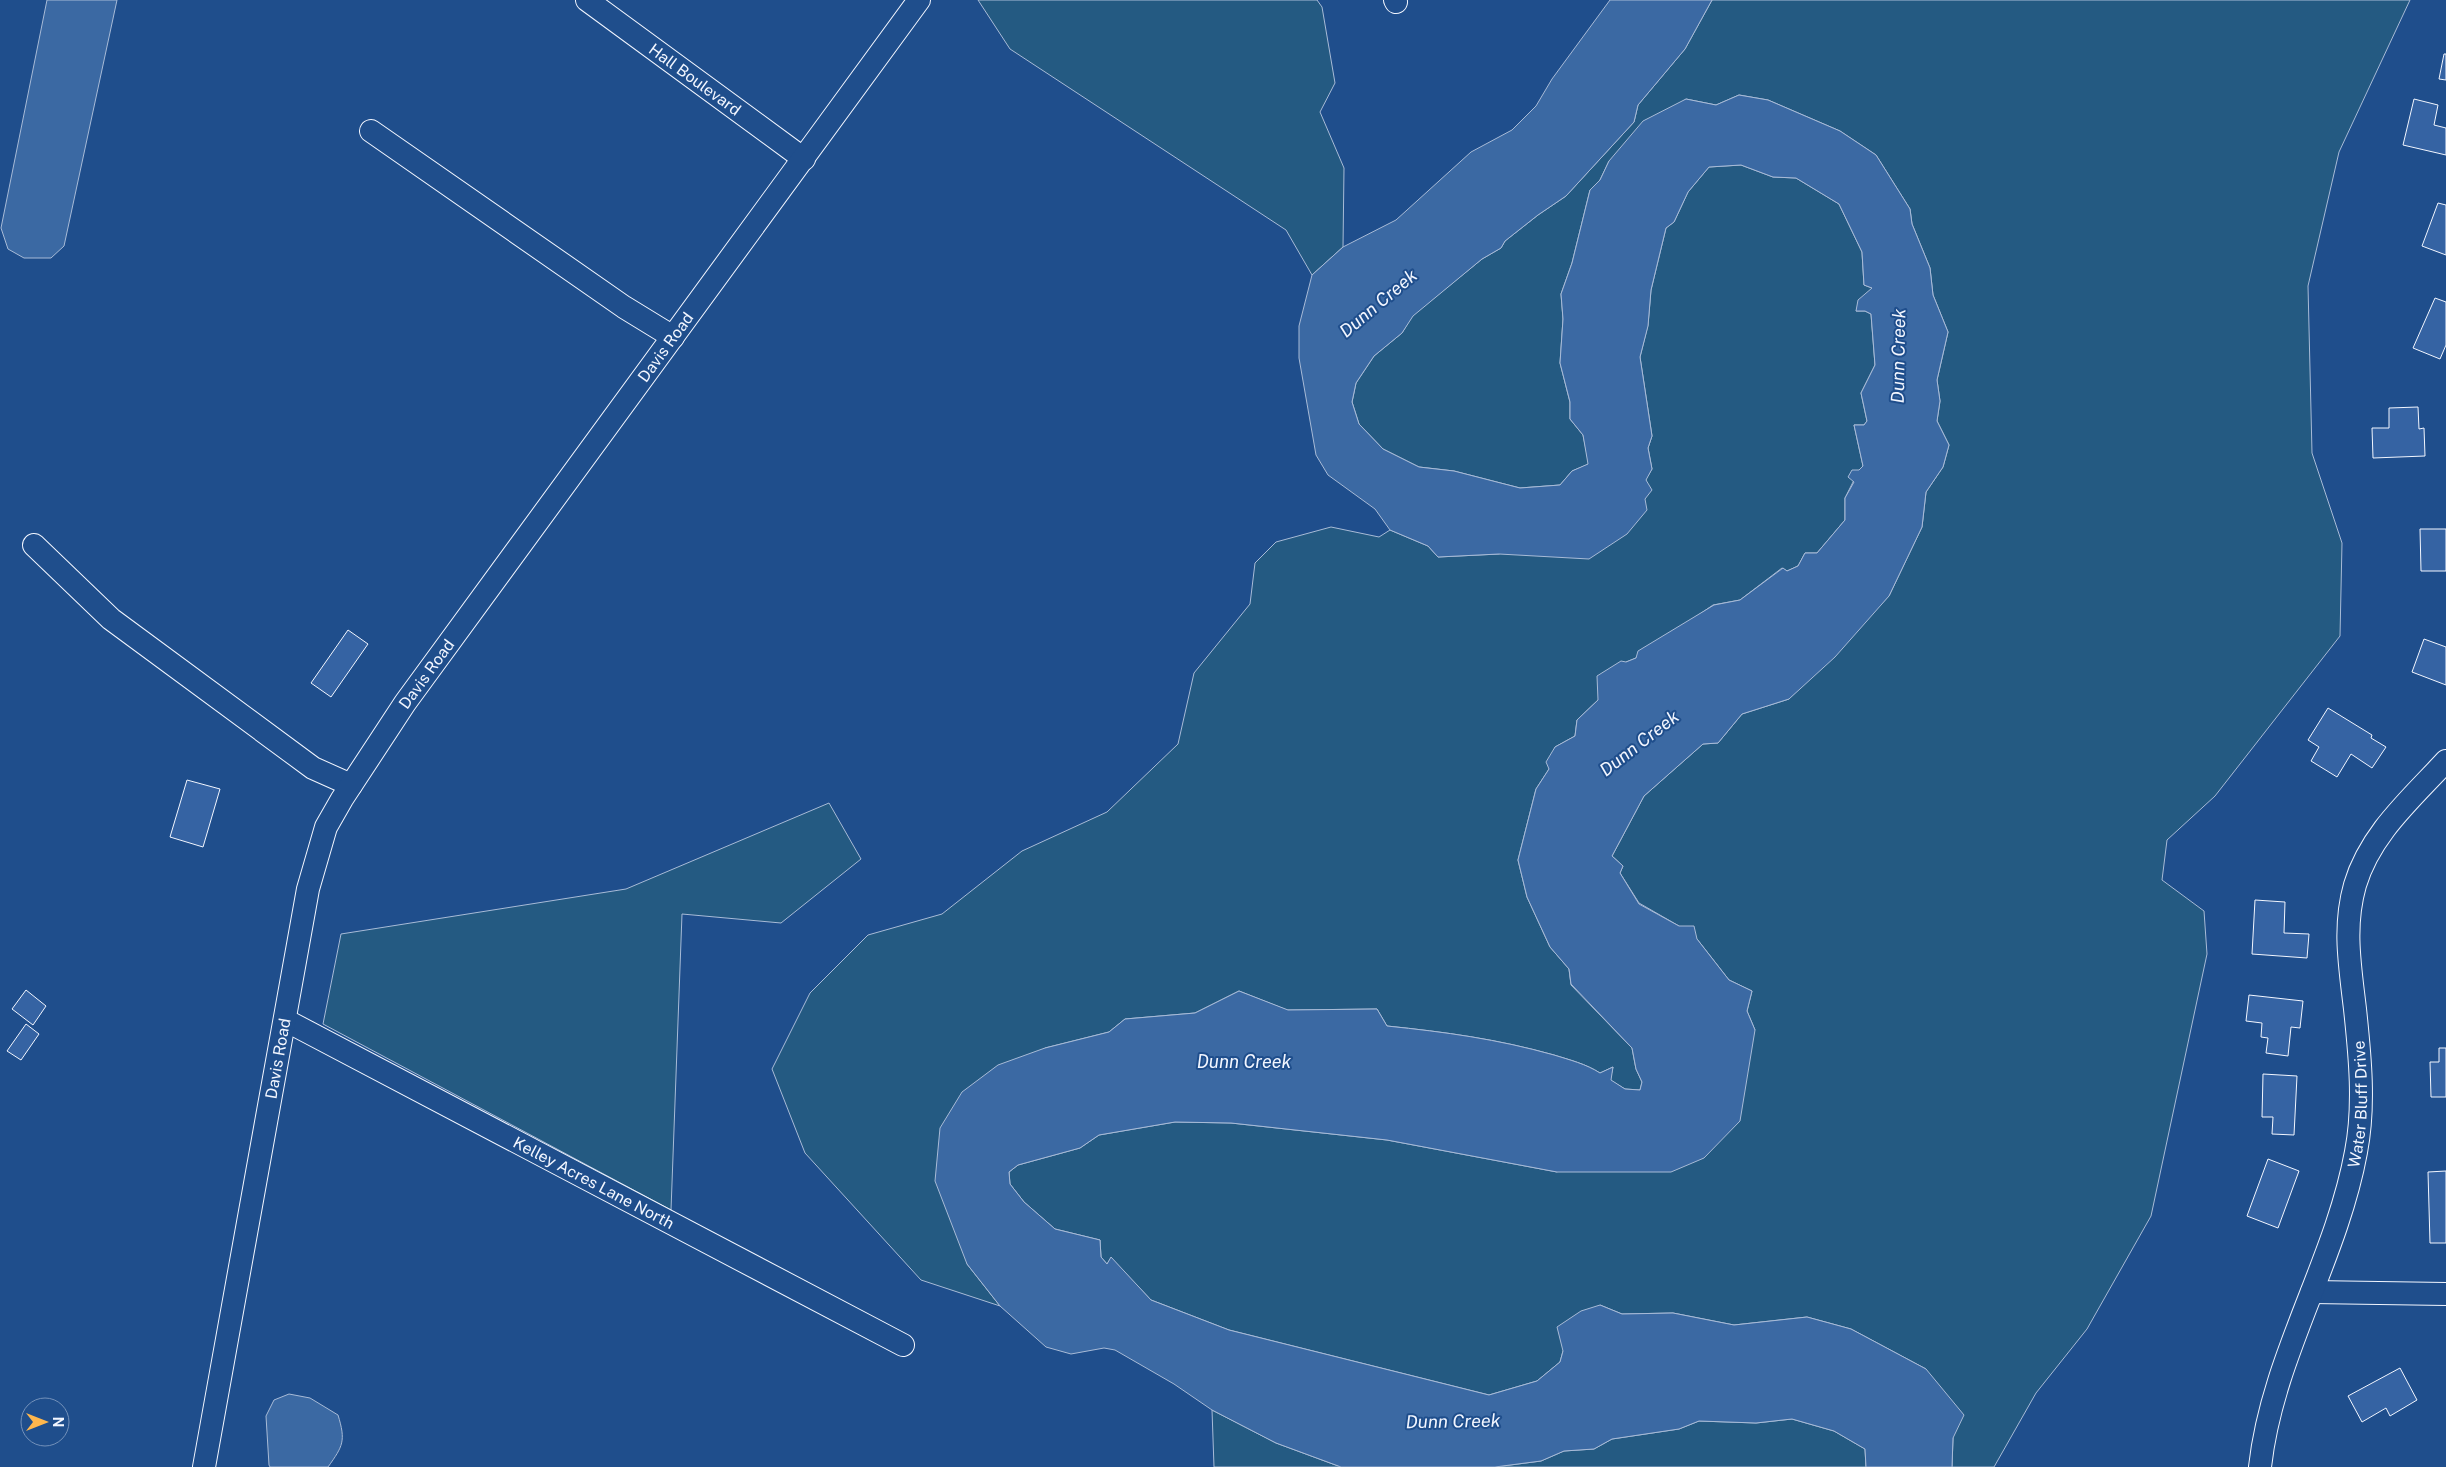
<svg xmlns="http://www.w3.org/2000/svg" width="2446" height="1467" font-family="'Public Sans',sans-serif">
  <rect width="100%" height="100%" fill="#1f4e8c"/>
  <path fill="#245a82" stroke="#a8bbd7" d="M978,0h339l5,7 13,76 -15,29 24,56 -1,79 -31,28 -26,-45 -276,-181z
    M1712,0h698l-71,152 -31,134 4,167 30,90 -2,93 -125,160 -48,44 -5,40 42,31 3,43 -56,262 -64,113 -51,64 -42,74h-42l1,-29 -27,-69 -75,-40 -44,-12 -73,8 -61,-12 -51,1 -22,-9 -37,46 -3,11 -23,19 -48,14 -260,-65 -78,-30 -40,-42 -4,6 -6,-7 -1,-17 -45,-11 -31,-27 -14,-18 -1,-12 9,-7 62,-17 19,-13 76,-13 56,1 156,17 170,32 198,-142 -8,-19 5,-20 -23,-11 -32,-41 -18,-13 -40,-23 -19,-30 3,-7 -11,-10 32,-60 59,-52 15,-1 24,-29 47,-15 100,-103 33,-69 4,-35 17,-25 6,-22 -12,-24 3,-20 -3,-21 11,-48 -15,-37 -3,-27 -18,-44 -2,-15 -34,-54 -36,-24 -72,-31 -29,-5 -23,10 -30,-6 -77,62 -9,19 -10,10 -18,73 -11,31 2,25 -3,44 10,39v17l13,16 6,29 -17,7 -12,14 -40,3 -66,-17 -35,-4 -36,-18 -24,-25 -7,-22 4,-19 18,-27 28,-23 10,-17 70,-57 19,-11 4,-7 33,-26 28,-19 68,-74 4,-17 47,-56z
    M1741,165l32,12 23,1 43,26 23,48 2,33 8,3 -16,23h9l6,3 4,51 -14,28 6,28 -3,4h-10l9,41 -4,4 -14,28v22l-28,33h-12l-7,13 -11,5 -5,-3 -42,32 -27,5 -77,53 -10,4 -28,38 -21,20 -2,16 -20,11 -6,22 -13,20 -18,71 9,37 23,50 19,22 2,16 61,63 4,21 6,13 -2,8 -15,-1 -15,-9 3,-13 -13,6c-14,-9 -30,-13 -46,-18 -57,-16 -109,-23 -167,-29l-10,-17 -90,1 -48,-19 -44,22 -70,6 -16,13 -64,16 -78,216 33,42 -79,-26 -116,-127 -33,-84 38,-76 58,-58 74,-21 80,-63 85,-39 71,-68 16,-71 56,-69 5,-41 21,-21 55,-15 48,10 11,-7 38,16 10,11 61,-3 146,-55 1,-20 6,-10 -4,-21 4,-12 -12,-79 8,-32 3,-35 15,-62 8,-6 14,-30 21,-25z
    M829,803l32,56 -80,64 -99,-9 -11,296 -348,-186 18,-90 285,-45z
    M1212,1410l64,33 65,24h-127z
    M1792,1419l42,12 31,18 1,18h-371l46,-6 23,-10 30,-2 18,-10 67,-10 20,-8 57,2z"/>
  <path fill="#3b69a3" stroke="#a8bbd7" d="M47,0h70l-53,246 -13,12h-27l-16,-9 -7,-21z
    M1610,0h102l-27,49 -47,56 -4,17 -68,74 -28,19 -33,26 -4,7 -19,11 -69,57 -11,17 -28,23 -18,27 -4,19 7,22 24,25 36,18 35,4 66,17 40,-3 12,-14 16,-7 -5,-29 -13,-16v-17l-10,-39 3,-44 -2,-25 11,-31 18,-73 10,-10 9,-19 34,-40 43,-22 30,6 23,-10 29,5 72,31 36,24 34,54 2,15 18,44 3,27 15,37 -11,48 3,21 -3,20 12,24 -6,22 -17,25 -4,35 -33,69 -54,61 -46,42 -47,15 -24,29 -15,1 -59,52 -32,60 11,10 -3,7 19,31 40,22h15l3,13 32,41 23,11 -5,20 8,19 -15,91 -36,37 -33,14h-114l-170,-32 -156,-17 -56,-1 -76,13 -19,13 -62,17 -9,7 1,12 14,18 31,27 45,11 1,17 6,7 4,-7 40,43 78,30 260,65 48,-14 23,-19 3,-11 -6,-24 24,-16 19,-6 22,9 51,-1 61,12 73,-8 44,12 75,40 38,46 -11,23 -1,29h-86l-1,-18 -31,-18 -42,-12 -36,4 -57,-2 -20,8 -67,10 -18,10 -30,2 -23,10 -46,6h-154l-65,-24 -64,-33 -38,-26 -59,-34 -11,-2 -33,6 -25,-7 -46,-41 -33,-42 -32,-83 5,-53 22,-36 36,-27 47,-17 64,-16 16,-13 70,-6 44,-22 49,19 89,-1 10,17c58,6 110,13 167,29 16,5 32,9 46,18l13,-6 -2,13 14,9 15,1 2,-8 -6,-13 -4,-21 -61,-64 -2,-15 -19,-22 -23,-50 -9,-37 18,-71 13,-20 -3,-7 9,-15 20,-11 2,-16 21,-20 -1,-24 24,-15 5,1 10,-4 2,-7 76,-46 26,-5 43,-32 4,3 11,-5 7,-13h12l28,-33v-22l9,-16 -6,-5 4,-7h7l4,-4 -9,-41h10l3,-4 -6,-28 14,-28 -4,-51 -6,-3h-9l2,-11 14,-12 -8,-3 -2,-33 -23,-48 -43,-26 -23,-1 -32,-12 -32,2 -21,25 -14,30 -8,6 -15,62 -3,36 -8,31 12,79 -4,12 4,21 -6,11 6,10 -7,9 2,11 -20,24 -38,25 -90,-5 -61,3 -10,-11 -38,-16 -15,-21 -47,-34 -12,-20 -17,-97v-32l13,-51 31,-28 53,-27 75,-68 41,-22 24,-24 16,-27z
    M289,1394l21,4 28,17c8,26 5,31 -10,52h-58l-1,-2 -3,-49 8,-16z"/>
  <path fill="#3563a3" stroke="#f2f6ff" d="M2444,54h2v26l-7,-1z
    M2414,99l24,6 -4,20 12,3v27l-43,-10z
    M2438,203l8,2v50l-24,-9z
    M2435,298l11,4v43l-6,14 -27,-11z
    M2418,407l1,22 5,-1 1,28 -52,2 -1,-30h17v-20z
    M2420,529h26v42h-25z
    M348,630l20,14 -37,53 -20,-14z
    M2424,639l22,8v38l-34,-13z
    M2328,708l44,27 -1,3 15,9 -14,21 -21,-14 -14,23 -26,-16 8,-14 -11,-7z
    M187,780l33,9 -17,58 -33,-10z
    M2255,900l30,2 -1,31 25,1 -2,24 -55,-4z
    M26,990l20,16 -13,19 -21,-16z
    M2249,995l54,6 -3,27 -9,-1 -3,29 -22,-3 2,-15 -7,-1 1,-14 -16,-2z
    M26,1024l13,10 -18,26 -14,-9z
    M2439,1048h7v49h-15l-1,-35h9z
    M2263,1074l34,2 -3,59 -22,-1 1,-17h-11z
    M2268,1159l31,12 -21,57 -31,-12z
    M2446,1171v72h-16l-2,-71z
    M2400,1368l17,32 -27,16 -4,-8 -24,14 -14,-26z"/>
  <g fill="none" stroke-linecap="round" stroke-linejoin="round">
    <defs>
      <g id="minor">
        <path id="s1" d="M587,0l217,159"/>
        <path d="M1395,0l1,2"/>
        <path d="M371,131l253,176 49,30"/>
        <path d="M34,545l77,74 202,149 38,17"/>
        <path id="s2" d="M285,1020l618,325"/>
        <path d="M2312,1292l134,2"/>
        <path id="s3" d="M204,1467l104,-578 18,-62 16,-28 63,-96 514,-703"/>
        <path id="s4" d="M2260,1467c12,-110 76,-206 96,-315 9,-46 4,-96 -1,-143 -5,-43 -12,-82 0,-124 15,-51 56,-86 91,-124"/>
      </g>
    </defs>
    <use href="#minor" stroke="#f2f6ff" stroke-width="24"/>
    <use href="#minor" stroke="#1f4e8c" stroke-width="22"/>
  </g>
  <g text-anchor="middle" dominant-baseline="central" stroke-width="4" stroke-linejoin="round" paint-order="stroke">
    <g font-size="16" fill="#f2f6ff" stroke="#1f4e8c">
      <text stroke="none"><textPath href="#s1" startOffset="134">Hall Boulevard</textPath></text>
      <text stroke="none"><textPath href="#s3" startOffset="1240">Davis Road</textPath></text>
      <text stroke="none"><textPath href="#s3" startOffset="835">Davis Road</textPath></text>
      <text stroke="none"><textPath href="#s3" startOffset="415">Davis Road</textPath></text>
      <text stroke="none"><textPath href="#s4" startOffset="378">Water Bluff Drive</textPath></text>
      <text stroke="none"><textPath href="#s2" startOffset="349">Kelley Acres Lane North</textPath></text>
    </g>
    <g font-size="18" font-style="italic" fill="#f2f6ff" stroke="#1f4e8c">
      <text transform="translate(1378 303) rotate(-40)">Dunn Creek</text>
      <text transform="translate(1898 356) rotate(-89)">Dunn Creek</text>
      <text transform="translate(1639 743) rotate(-38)">Dunn Creek</text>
      <text x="1244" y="1061">Dunn Creek</text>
      <text transform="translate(1453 1421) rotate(-1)">Dunn Creek</text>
    </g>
  </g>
  <g transform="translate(45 1422) rotate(90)"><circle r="24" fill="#1f4e8c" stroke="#7391ba"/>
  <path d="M0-4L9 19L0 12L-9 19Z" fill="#ffb74d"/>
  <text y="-8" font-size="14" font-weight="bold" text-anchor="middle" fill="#f2f6ff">N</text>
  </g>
</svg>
